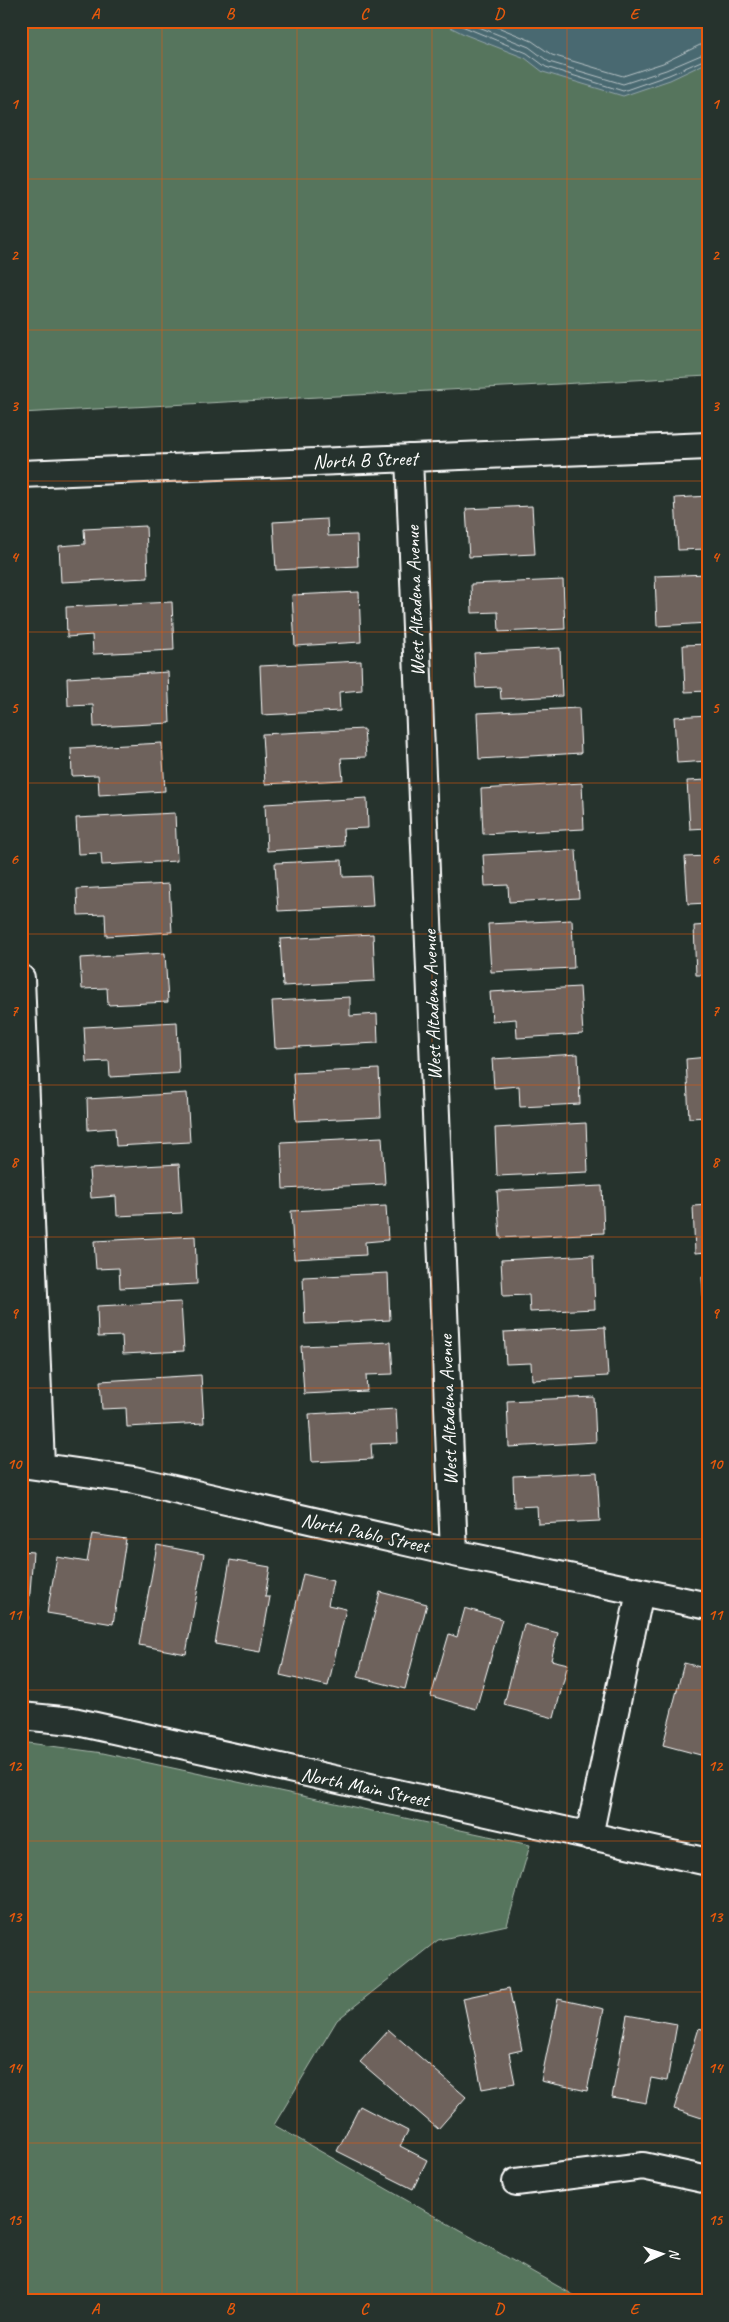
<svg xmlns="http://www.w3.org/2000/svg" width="729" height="2322" font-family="Caveat,sans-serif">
  <rect width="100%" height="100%" fill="#26332d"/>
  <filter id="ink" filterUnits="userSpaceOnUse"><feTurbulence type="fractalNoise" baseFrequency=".02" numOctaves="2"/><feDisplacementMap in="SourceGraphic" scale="10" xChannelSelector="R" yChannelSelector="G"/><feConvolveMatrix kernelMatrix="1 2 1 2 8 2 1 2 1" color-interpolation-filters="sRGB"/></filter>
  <g filter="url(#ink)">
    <path fill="#56745d" stroke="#aabaae" d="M21,21h687v355l-687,37z
      M21,1742l82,11 427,92 -23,80 -69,15 -101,80 -63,105 310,176h-563z"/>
    <path fill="#4a6971" stroke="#92a5aa" d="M438,21h270v41l-38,18 -47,16 -80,-24 -18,-14 -59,-23z"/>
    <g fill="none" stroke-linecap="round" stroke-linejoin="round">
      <path stroke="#b7c3c6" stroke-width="1" d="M450,21l77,32 19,14 77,24 46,-16 39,-17
        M464,21l65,26 20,15 74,22 43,-14 42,-18
        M483,21l49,20 20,14 71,21 40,-13 37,-18h8"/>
    </g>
    <path fill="#6e625c" stroke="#fff" d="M708,496v53l-30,1 -3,-52z
      M532,506l3,48 -66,3 -3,-48z
      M327,519l1,17 29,-1 1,31 -82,4 -3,-48z
      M146,526l2,52 -87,4 -2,-36 26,-2 -1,-15z
      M708,574v49l-51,3 -2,-50z
      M563,580l2,49 -66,3 -1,-20 -26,1 -1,-29z
      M359,592l2,50 -66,4 -3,-51z
      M172,602l2,48 -81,4 -1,-19 -25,2 -1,-30z
      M708,644v47l-23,1 -2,-47z
      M560,648l2,48 -61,3 -1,-12 -24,1 -2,-35z
      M361,661l1,29 -23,2 1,19 -78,4 -2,-49z
      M168,672l2,51 -76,4 -1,-22 -25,1 -1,-28z
      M579,708l2,45 -102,6 -2,-46z
      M708,715v46l-31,2 -3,-46z
      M364,729l2,28 -25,1 2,22 -78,4 -3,-50z
      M162,743l3,48 -66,4 -1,-20 -26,1 -1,-28z
      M708,780v48l-18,1 -3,-48z
      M582,783l2,46 -101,5 -2,-45z
      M367,798l1,30 -25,1 1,17 -77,5 -2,-47z
      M175,813l2,48 -75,4 -1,-12 -23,1 -2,-36z
      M576,850l3,48 -70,4 -1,-17 -23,1 -2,-31z
      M708,856v47l-20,1 -3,-47z
      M342,860l1,17 28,-1 2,30 -95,5 -3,-48z
      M169,884l3,48 -66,4 -1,-22 -27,1 -1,-26z
      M572,920l2,48 -83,4 -3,-48z
      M708,925v50h-12l-2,-49z
      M373,934l2,47 -92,5 -3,-47z
      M165,953l3,49 -60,3 -1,-17 -25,1 -2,-31z
      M580,987l3,47 -66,4 -1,-19 -24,2 -2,-29z
      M350,997v19l27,-2 1,29 -103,5 -3,-47z
      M177,1022l2,51 -69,4 -1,-16 -23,1 -2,-35z
      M578,1054l2,50 -60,3 -1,-21 -25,2 -2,-29z
      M708,1057v60l-19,1 -3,-59z
      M379,1069l2,48 -85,4 -3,-48z
      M187,1093l3,49 -74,4 -1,-18 -27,2 -1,-31z
      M586,1123l2,49 -91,4 -2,-48z
      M382,1137l3,47 -102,5 -2,-47z
      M179,1164l3,49 -65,3 -1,-20 -25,2 -2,-29z
      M602,1186l2,47 -104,5 -3,-47z
      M708,1205v47l-13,1 -2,-47z
      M386,1206l2,34 -23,2 1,13 -72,4 -3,-48z
      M195,1236l2,48 -77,4 -1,-20 -23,1 -2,-28z
      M593,1255l2,54 -65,3 -1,-17 -26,1 -2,-36z
      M388,1273l2,47 -85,4 -2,-47z
      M702,1277h6v45l-3,1z
      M181,1302l3,49 -61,3 -1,-18 -24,1 -1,-31z
      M605,1327l3,49 -76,4 -1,-17 -25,1 -2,-32z
      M391,1342l2,32 -27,1 1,16 -63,3 -3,-48z
      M201,1375l3,48 -77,4 -1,-19 -24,1 -2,-28z
      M594,1397l2,45 -87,5 -2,-46z
      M396,1409l2,34 -27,1 1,15 -60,3 -3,-48z
      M597,1472l3,49 -62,3 -1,-18 -23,1 -1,-31z
      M21,1524h3l-2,27 11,1 -5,68 -7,-1z
      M92,1534l34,5 -13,85 -66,-11 10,-56 30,5z
      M157,1545l47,9 -18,100 -47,-9z
      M230,1560l40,7 -5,30h5l-10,55 -45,-8z
      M303,1574l30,7 -5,24 18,4 -18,77 -48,-11z
      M380,1592l47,12 -22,85 -47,-12z
      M465,1608l37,11 -26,90 -45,-13 18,-62 8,3z
      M524,1624l34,9 -7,27 17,4 -14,54 -50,-13z
      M684,1663l24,6v88l-45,-12z
      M509,1988l13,62 -13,3 6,30 -33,6 -19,-91z
      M558,1999l46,10 -17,82 -46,-10z
      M627,2015l50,9 -10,57 -16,-3 -5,25 -34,-6z
      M699,2028l9,3v89l-34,-11z
      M389,2030l77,67 -28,32 -78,-67z
      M360,2106l48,25 -8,15 27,14 -14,29 -76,-38z"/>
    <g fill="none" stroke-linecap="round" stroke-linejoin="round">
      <defs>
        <path id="minor" d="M409,458l45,1095
          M21,474l687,-28
          M21,978l20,487
          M21,1464l113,16 320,73 254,53
          M21,1716l52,5 635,141
          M589,1836l51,-244
          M516,2182l127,-16 65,14"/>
      </defs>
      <use href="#minor" stroke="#fff" stroke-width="30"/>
      <use href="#minor" stroke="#26332d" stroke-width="26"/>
    </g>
  </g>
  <path fill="none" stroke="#e8590c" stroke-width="1" stroke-opacity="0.55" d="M162,21v2280M297,21v2280M432,21v2280M567,21v2280M21,179h687M21,330h687M21,481h687M21,632h687M21,783h687M21,934h687M21,1085h687M21,1237h687M21,1388h687M21,1539h687M21,1690h687M21,1841h687M21,1992h687M21,2143h687"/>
  <g text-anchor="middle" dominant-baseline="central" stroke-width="4" stroke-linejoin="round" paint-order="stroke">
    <g font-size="20" fill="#fff" stroke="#26332d">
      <text transform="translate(365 460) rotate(-2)">North B Street</text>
      <text transform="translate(415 601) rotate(-92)">West Altadena Avenue</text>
      <text transform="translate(432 1005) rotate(-92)">West Altadena Avenue</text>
      <text transform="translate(448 1410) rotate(-92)">West Altadena Avenue</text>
      <text transform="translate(365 1533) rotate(12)">North Pablo Street</text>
      <text transform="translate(365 1787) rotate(12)">North Main Street</text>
    </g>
  </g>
  <rect width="729" height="2322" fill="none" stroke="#26332d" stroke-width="55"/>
  <g transform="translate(662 2254) rotate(87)" stroke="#26332d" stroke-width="4" paint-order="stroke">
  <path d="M0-4L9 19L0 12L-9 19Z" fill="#ffffff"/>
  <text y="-8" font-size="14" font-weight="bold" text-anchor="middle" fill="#ffffff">N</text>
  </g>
  <rect x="28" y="28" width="674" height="2266" fill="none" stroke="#e8590c" stroke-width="2"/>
  <g font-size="16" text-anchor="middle" font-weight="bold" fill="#e8590c">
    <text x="95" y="19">A</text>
    <text x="230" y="19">B</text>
    <text x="364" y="19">C</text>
    <text x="499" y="19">D</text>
    <text x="634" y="19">E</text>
    <text x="14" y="109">1</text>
    <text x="715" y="109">1</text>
    <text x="14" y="260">2</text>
    <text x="715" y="260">2</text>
    <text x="14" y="411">3</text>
    <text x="715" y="411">3</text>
    <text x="14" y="562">4</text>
    <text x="715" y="562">4</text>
    <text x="14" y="713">5</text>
    <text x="715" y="713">5</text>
    <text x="14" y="864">6</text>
    <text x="715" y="864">6</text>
    <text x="14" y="1016">7</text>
    <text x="715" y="1016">7</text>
    <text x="14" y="1167">8</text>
    <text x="715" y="1167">8</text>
    <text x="14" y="1318">9</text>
    <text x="715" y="1318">9</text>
    <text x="14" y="1469">10</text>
    <text x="715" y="1469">10</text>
    <text x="14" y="1620">11</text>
    <text x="715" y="1620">11</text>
    <text x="14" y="1771">12</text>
    <text x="715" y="1771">12</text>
    <text x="14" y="1922">13</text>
    <text x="715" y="1922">13</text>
    <text x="14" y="2073">14</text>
    <text x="715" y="2073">14</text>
    <text x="14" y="2225">15</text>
    <text x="715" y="2225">15</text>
    <text x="95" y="2314">A</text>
    <text x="230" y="2314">B</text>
    <text x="364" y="2314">C</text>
    <text x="499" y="2314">D</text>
    <text x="634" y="2314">E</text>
  </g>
</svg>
